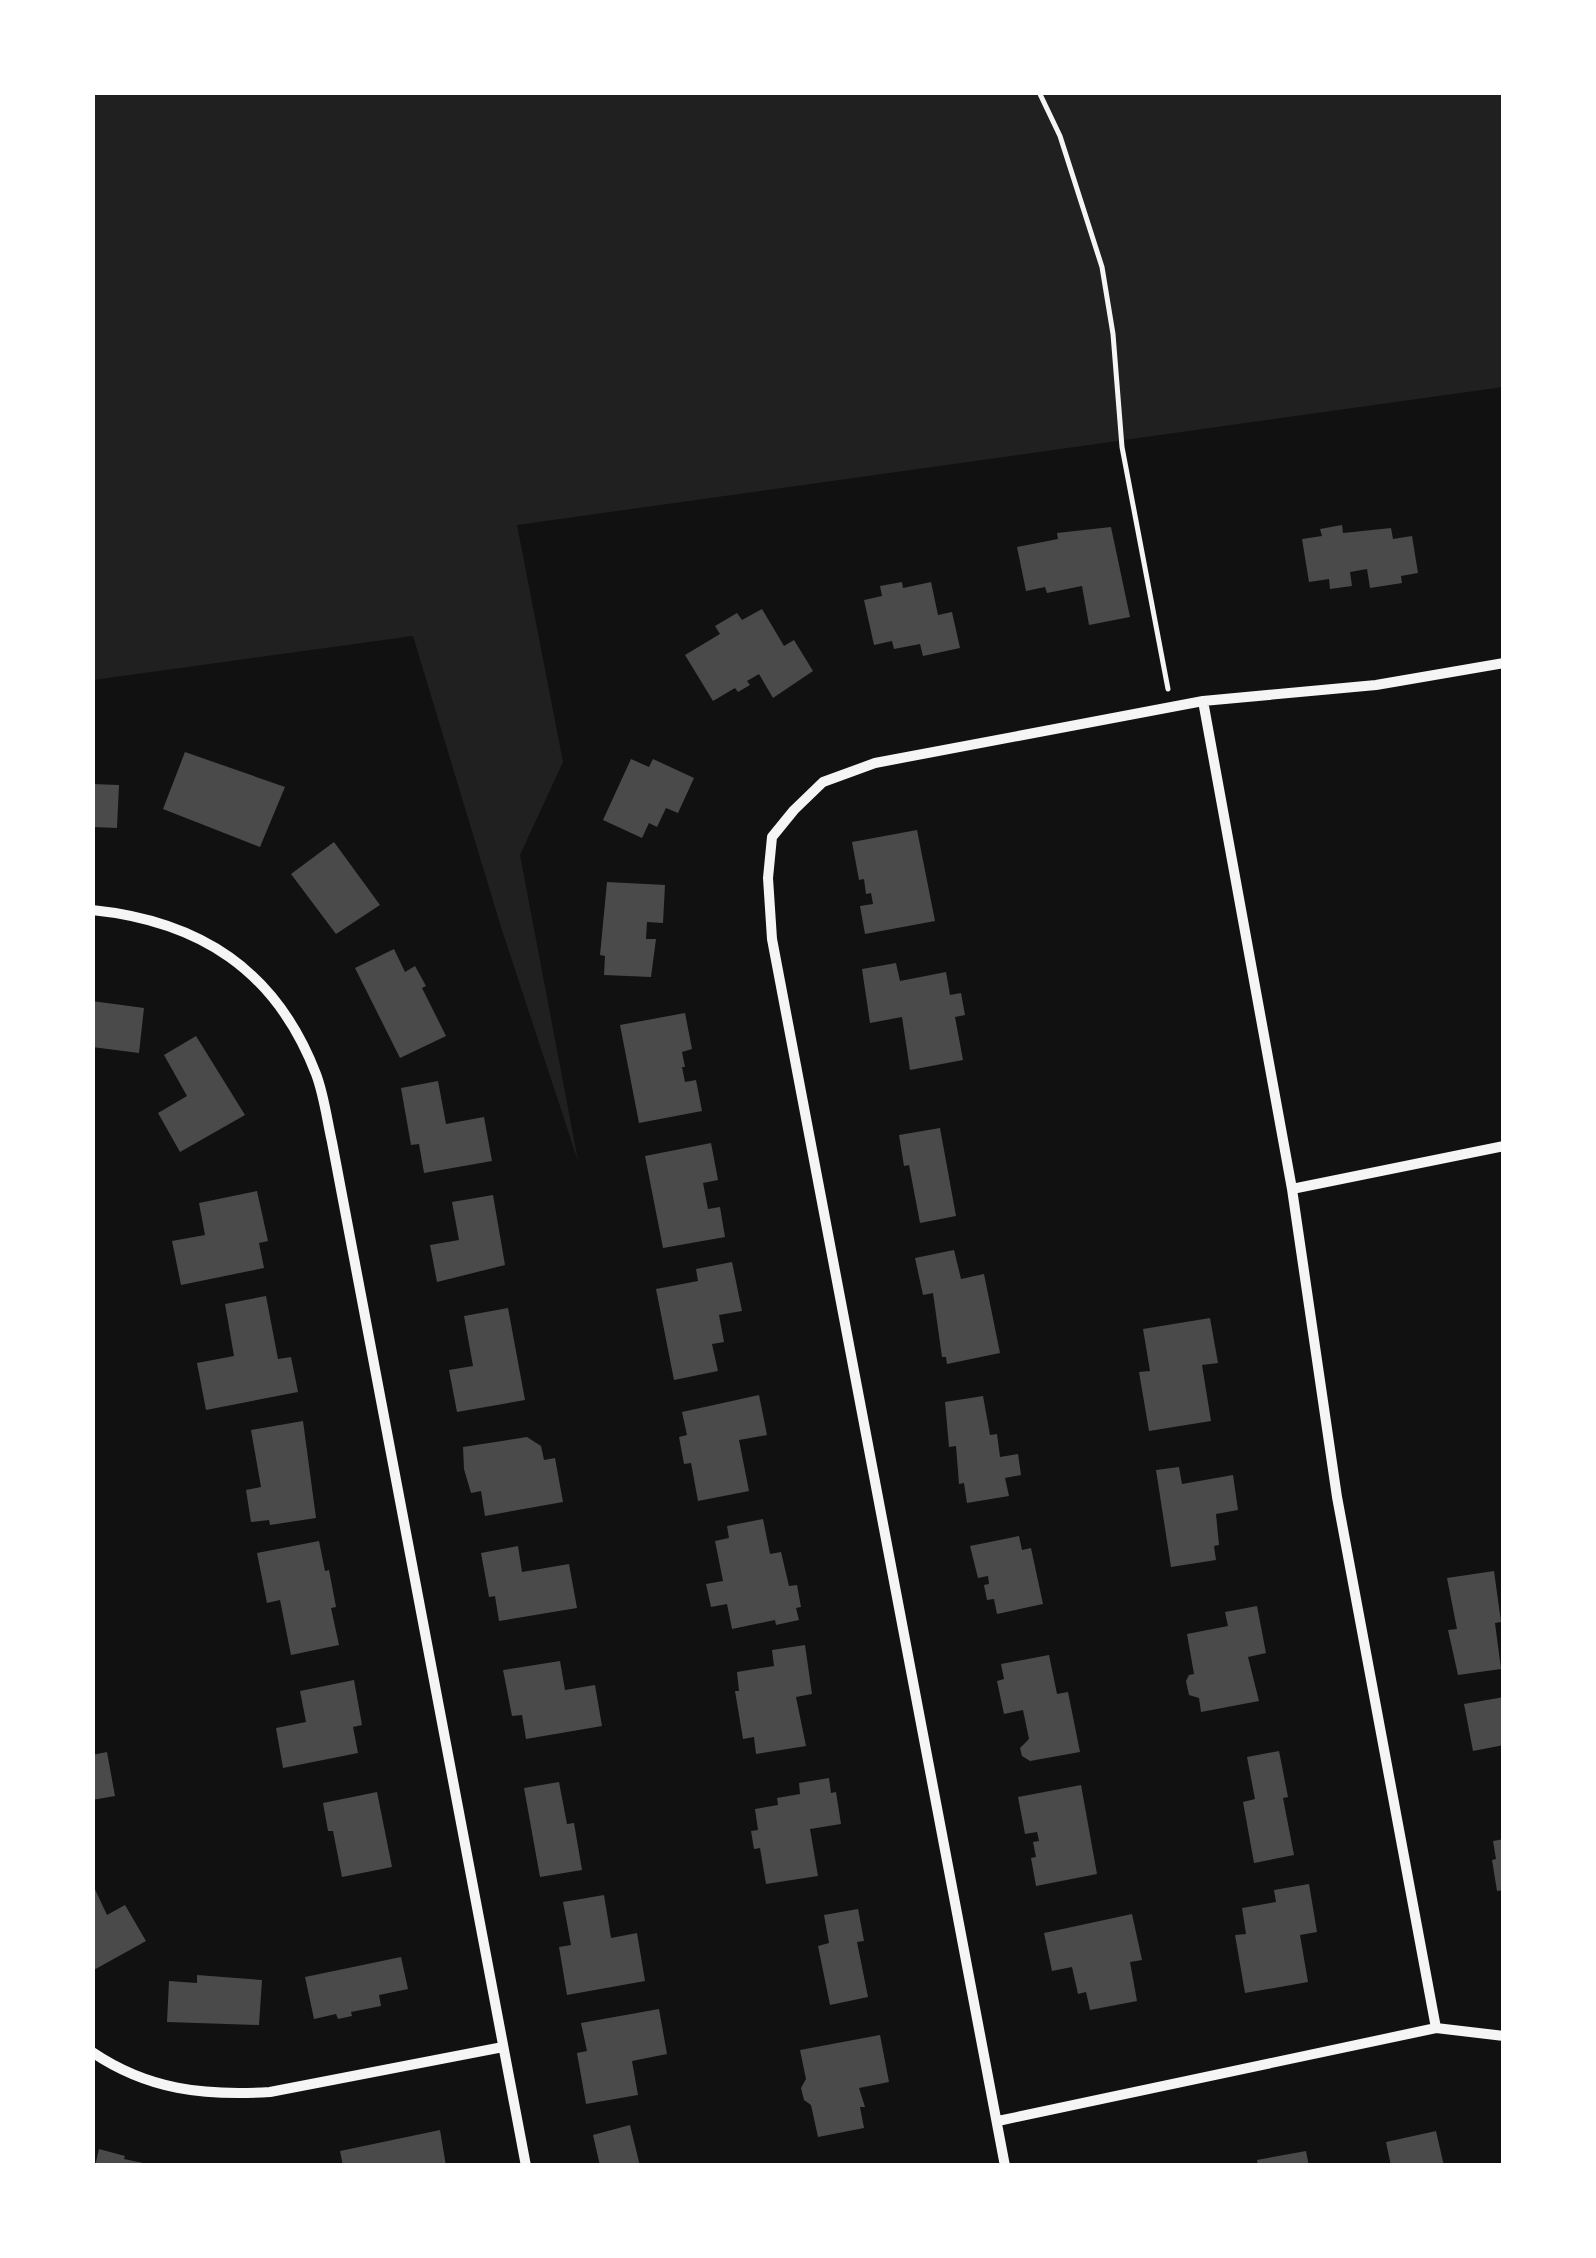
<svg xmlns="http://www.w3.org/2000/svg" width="1596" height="2258" font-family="Mulish,sans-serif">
  <rect width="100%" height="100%" fill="#111"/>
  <path fill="#202020" d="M92,93h1411v294l-986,138 46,237 -43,93 58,306 -77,-234 -88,-291 -320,44z"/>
  <path fill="#4a4a4a" d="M1342,525l1,8 48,-5 2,11 19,-3 6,37 -17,3 1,7 -32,5 -3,-19 -17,3 2,14 -22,3 -1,-10 -20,3 -7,-43 20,-3 -2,-7z
    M1111,527l19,90 -41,8 -7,-39 -35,7 -2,-6 -19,4 -9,-44 41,-8 -1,-6z
    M902,582l1,6 28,-6 7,33 14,-3 8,36 -37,8 -3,-12 -26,5 -2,-8 -18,4 -10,-45 18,-4 -2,-10z
    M762,609l22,37 10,-6 19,31 -40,27 -14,-24 -12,7 3,4 -12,7 -3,-4 -22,13 -28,-46 35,-21 -5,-8 22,-13 5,7z
    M185,752l100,35 -25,60 -97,-38z
    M631,759l18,8 4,-8 41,19 -16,35 -12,-5 -9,19 -8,-4 -7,15 -39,-18z
    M92,784l27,1 -2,43 -25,-1z
    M917,830l18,91 -70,13 -5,-28 13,-2 -2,-11 -5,1 -2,-15 -5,1 -7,-38z
    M334,842l46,63 -44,29 -45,-60z
    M607,882l58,3 -2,38 -16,-1 -1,17h10l-5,38 -47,-2 1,-19 -5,-1z
    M394,949l11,23 10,-6 11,20 -4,2 24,48 -46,22 -45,-90z
    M896,963l4,18 46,-9 4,23 11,-2 4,22 -10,2 8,43 -53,10 -8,-53 -32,6 -8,-54z
    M92,1001l52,7 -5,45 -47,-6z
    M685,1013l7,36 -10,3 3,15h-3l3,15 11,-2 6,31 -63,12 -19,-98z
    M196,1036l49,79 -65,37 -22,-39 29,-17 -23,-41z
    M438,1081l8,43 38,-7 8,44 -68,12 -5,-29 -8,1 -10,-57z
    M940,1128l16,88 -36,7 -11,-58 -5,1 -5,-31z
    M711,1143l7,37 -15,3 5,26 12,-2 5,30 -62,11 -18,-92z
    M257,1191l11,50 -9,2 5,25 -83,17 -9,-44 33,-6 -6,-32z
    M493,1195l12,70 -68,17 -7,-37 29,-5 -7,-38z
    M954,1250l7,29 23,-5 16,79 -53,11 -1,-7h-4l-9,-64 -10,2 -8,-37z
    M732,1262l10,49 -23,4 5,27 -12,2 6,27 -44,9 -18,-91 42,-8 -2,-12z
    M266,1296l12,63 13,-2 7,35 -92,18 -9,-47 37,-7 -9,-52z
    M508,1308l17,92 -68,12 -8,-42 24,-4 -9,-50z
    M1210,1318l8,45 -16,2 9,56 -62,10 -10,-59 11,-1 -7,-42z
    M759,1395l8,40 -28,5 10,51 -51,10 -7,-38 -7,1 -5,-27 8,-2 -5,-23z
    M983,1396l7,39 7,-1 3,23 18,-3 3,21 -16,3 4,18 -42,7 -3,-20 -5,1 -3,-38 -7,1 -4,-45z
    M303,1421l13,97 -46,7 -1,-5 -18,2 -5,-32 15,-3 -10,-57z
    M527,1437l14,9 3,14 11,-2 8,44 -78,14 -4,-25 -10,2 -7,-24 -1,-22z
    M1179,1467l3,17 51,-9 5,35 -22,4 3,31 -5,1 2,14 -45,7 -15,-97z
    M763,1519l7,35 11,-2 8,34 8,-1 4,22 -5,1 3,12 -23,5 -1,-5 -43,9 -5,-25 -16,3 -5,-23 17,-3 -8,-40 14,-3 -2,-12z
    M1019,1536l3,14 9,-2 12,56 -46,10 -3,-15 -7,1 -3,-15 5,-1 -1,-8 -10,2 -8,-32z
    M319,1541l6,30 4,-1 7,37 -5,1 8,37 -48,10 -11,-55 -13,3 -10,-50z
    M518,1546l4,26 47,-8 8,44 -78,13 -4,-25 -6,1 -8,-44z
    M1494,1571l7,51 -6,1 6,46 -43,6 -10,-45 9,-1 -10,-51z
    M1257,1606l9,47 -18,4 11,44 -58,11 -2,-14 -10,-3 -3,-14 3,-6 5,-1 -7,-40 41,-8 -3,-14z
    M805,1645l7,49 -16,3 10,49 -50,8 -2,-17 -11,2 -8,-48h4l-2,-19 37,-6 -2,-16z
    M1049,1655l8,39 11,-2 12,60 -50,9 -8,-5 -2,-8 9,-9 -6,-29 -19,4 -7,-33 7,-2 -3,-15z
    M560,1661l5,29 30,-5 7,41 -76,13 -4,-24 -10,1 -9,-46z
    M354,1680l8,45 -9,2 5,26 -75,15 -7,-40 30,-6 -6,-31z
    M1504,1697v48l-31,6 -9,-47z
    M1279,1751l9,46 -5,1 11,57 -40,8 -11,-61 12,-3 -8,-42z
    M107,1752l8,44 -23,4v-45z
    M829,1778l2,15 5,-1 5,32 -31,5 8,47 -52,8 -6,-36 -6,1 -3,-18 7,-1 -3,-21 23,-4 -1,-7 23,-4 -1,-11z
    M559,1782l8,42 7,-1 8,47 -42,7 -16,-89z
    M1081,1785l16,89 -61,12 -5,-28 5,-1 -3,-15 6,-1 -2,-9 -12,2 -7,-37z
    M377,1792l15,75 -50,10 -9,-46h-5l-5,-28z
    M1504,1839v51l-7,1 -5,-31 4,-1 -3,-18z
    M92,1883l15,32 18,-10 21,36 -54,30z
    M1309,1884l8,48 -17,3 8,47 -63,11 -10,-58 11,-1 -4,-26 34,-6 -2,-12z
    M604,1895l7,43 26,-5 8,48 -78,14 -8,-48 12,-2 -8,-43z
    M858,1909l6,32 -7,1 11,55 -38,8 -12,-59 11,-3 -5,-28z
    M1132,1914l10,46 -12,2 7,39 -47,9 -4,-18 -8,2 -6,-27 -20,4 -8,-38z
    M401,1957l7,32 -29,6 2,11 -30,6 1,4 -14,3 -2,-5 -22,5 -9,-42z
    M197,1975l65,5 -3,45 -92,-3 2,-41 28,2z
    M659,2009l8,45 -35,7 6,34 -52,9 -9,-51 10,-2 -6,-28z
    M880,2035l9,47 -30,6 6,19h-5l4,21 -46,9 -7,-32 -7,-5 -3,-12 5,-9 -6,-29z
    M630,2125l10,41h-40l-7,-31z
    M440,2130l6,36h-103l-3,-15z
    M1436,2131l8,35h-53l-5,-24z
    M99,2149l26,7 -1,3 34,7h-63z
    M1306,2151l3,15h-51l-1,-6z"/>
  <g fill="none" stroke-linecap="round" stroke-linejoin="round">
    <path stroke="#f5f5f5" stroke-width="5" d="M1039,92l21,44 42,131 11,67 9,113 46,242"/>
    <path stroke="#f5f5f5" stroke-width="10" d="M1203,701l89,488 45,308 99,531
      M92,910c108,11 184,60 224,164 8,21 11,46 16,68l194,1024
      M1292,1189l212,-43
      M92,2052c56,38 112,44 178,40l233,-45
      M998,2121l438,-93 68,8
      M1005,2166l-233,-1227 -4,-61 4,-41 22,-27 29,-28 52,-19 328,-62 173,-16 128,-22"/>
  </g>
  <rect width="1596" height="2258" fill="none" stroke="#ffffff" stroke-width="190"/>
</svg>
